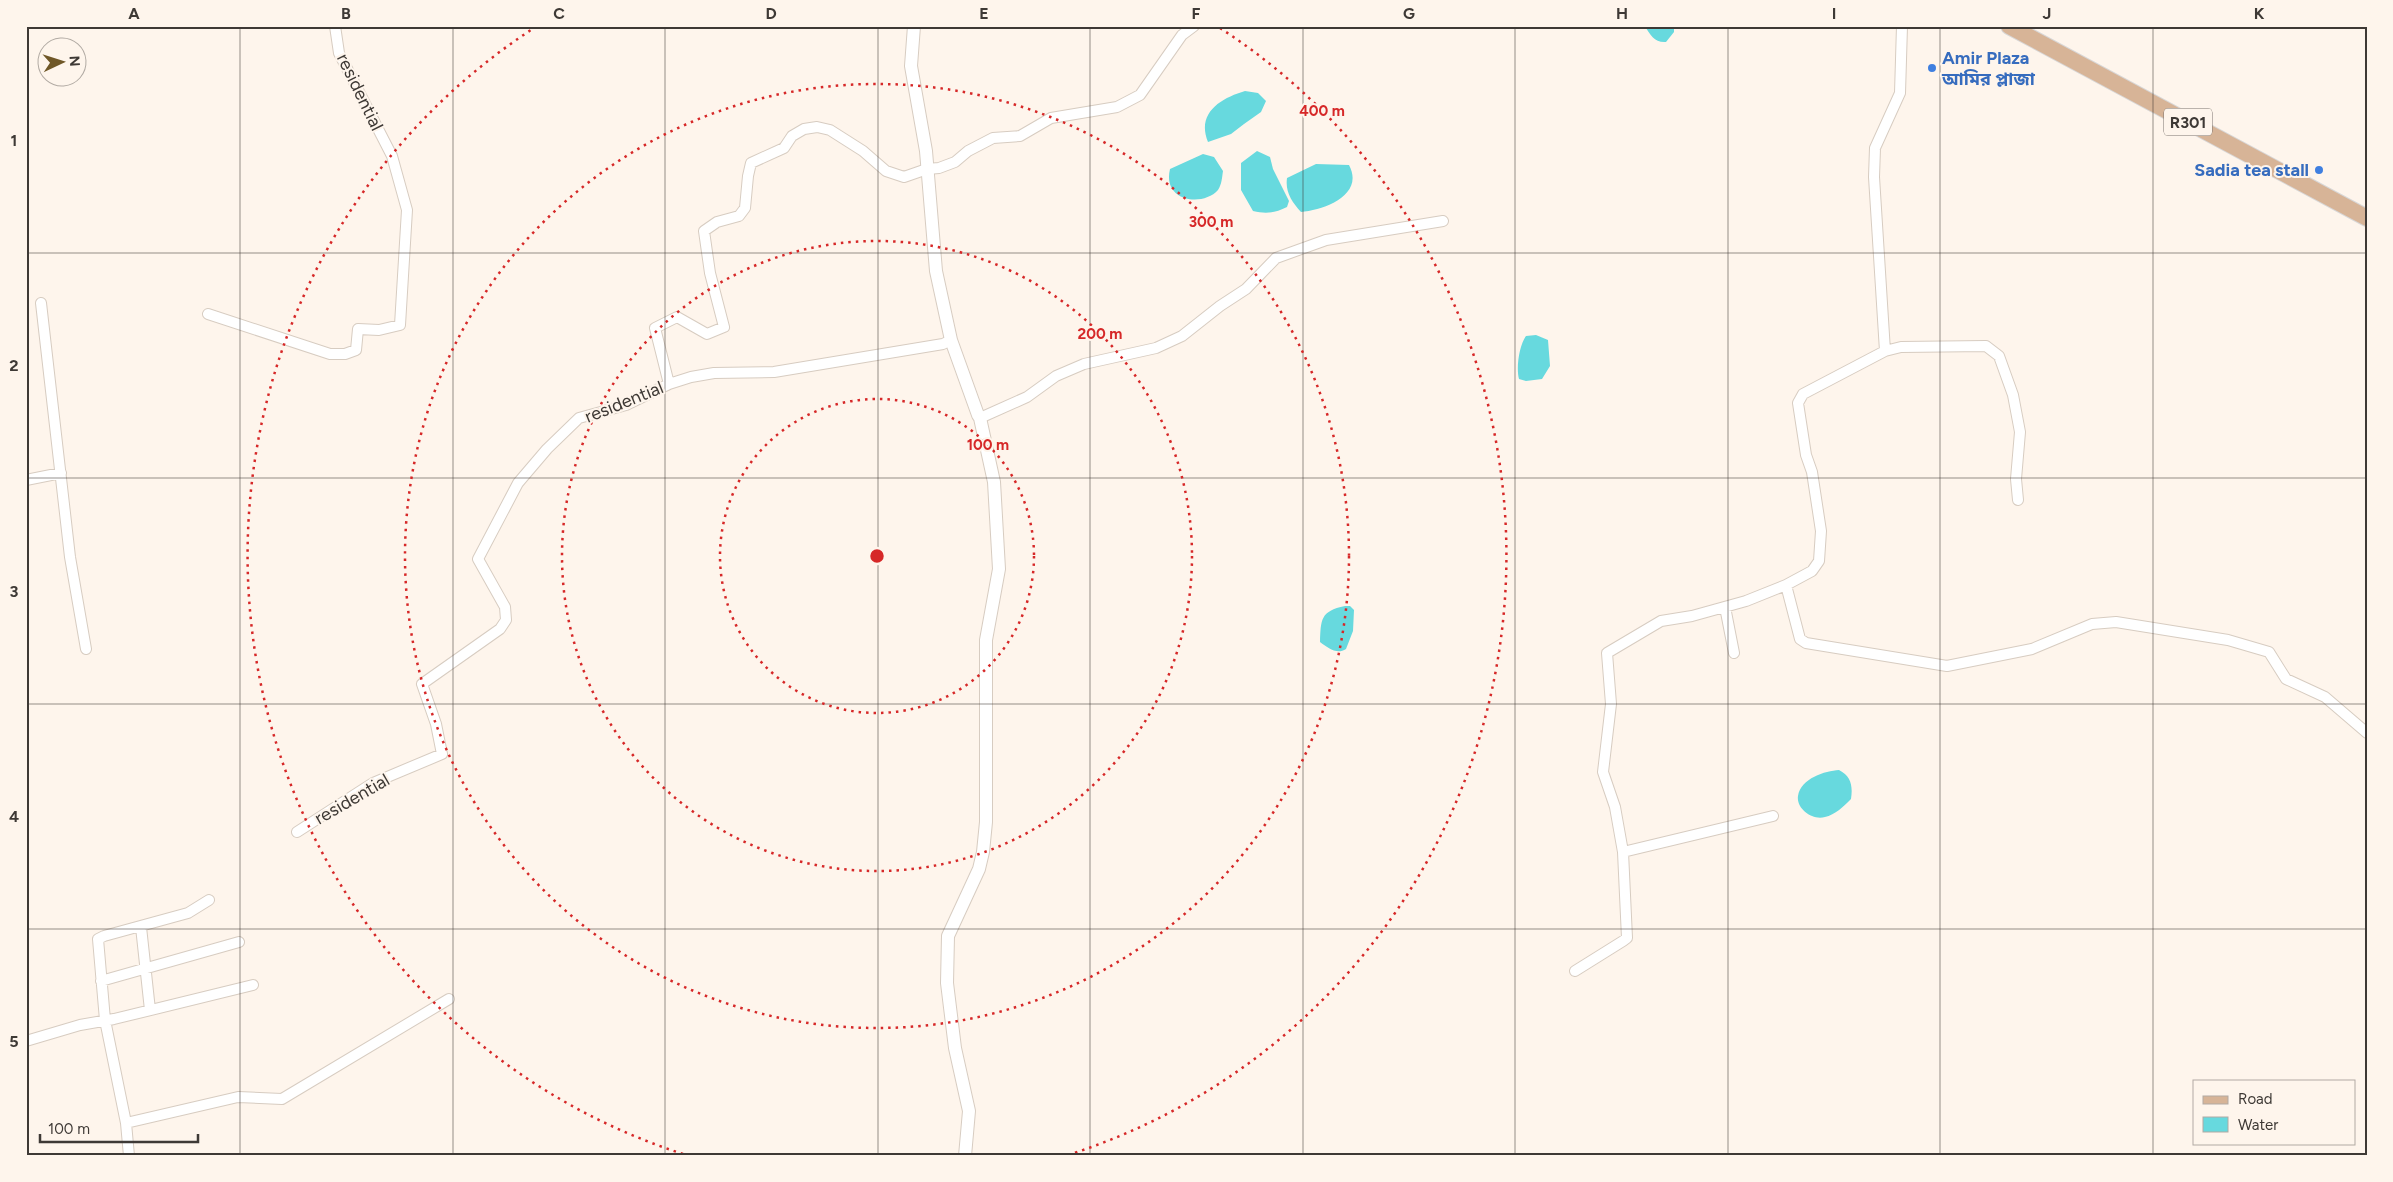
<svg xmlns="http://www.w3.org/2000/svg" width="2393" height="1182" font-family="Figtree,'Noto Sans Bengali',sans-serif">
  <rect width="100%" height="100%" fill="#fef5ec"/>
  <path fill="#67d9de" d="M1645,26h29v6l-8,10c-11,1 -16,-7 -21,-16z
    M1245,91l13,2 8,8 -5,11 -17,12 -13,10 -23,8c-12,-29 13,-44 37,-51z
    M1257,151l13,6 3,12 16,32 -2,6c-12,6 -21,7 -34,4l-12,-21v-27z
    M1203,154l11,3 9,14c-1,6 -1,13 -5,19 -15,17 -56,12 -48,-21z
    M1316,164l33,1c16,30 -25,45 -48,47 -9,-10 -16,-20 -14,-34z
    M1536,335l12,5 2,26 -8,13 -16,2 -7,-2c-3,-11 0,-33 7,-43z
    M1345,606h5l4,4 -1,21 -7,18c-9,6 -18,-1 -26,-7 1,-22 0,-31 25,-36z
    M1839,770c12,6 14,16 12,29 -7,7 -16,16 -26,18 -12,4 -29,-8 -27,-21 3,-18 27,-25 41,-26z"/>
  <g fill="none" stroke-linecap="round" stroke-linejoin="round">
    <defs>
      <path id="minor" d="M1902,26l-2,67 -25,55 -1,29 11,174 16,-4 85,-1 13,10 14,39 7,37 -4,47 2,21
        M41,303l29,254 16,92
        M208,314l122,40h15l11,-4 2,-21 21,1 21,-5 7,-115 -15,-54 -53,-103 -4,-27
        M669,384l-14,-56 22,-11 30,17 17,-7 -14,-54 -6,-42 13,-9 22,-6 6,-8 3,-32 3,-13 33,-15 8,-12 12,-7 13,-2 13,3 33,21 23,20 18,6 23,-8 12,-1 16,-6 13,-11 25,-13 27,-2 31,-18 66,-11 23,-12 42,-60 12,-9
        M980,418l47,-21 29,-21 28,-12 72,-16 26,-12 38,-30 26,-17 30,-31 50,-18 117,-19
        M26,480l35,-7
        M1786,585l14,54 6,4 141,23 85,-17 60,-25 24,-2 112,18 41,12 17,27 39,18 42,36
        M1725,607l9,46
        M297,832l76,-49 69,-29 -6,-30 -14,-40 78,-55 6,-9 -1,-13 -27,-48 40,-76 29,-34 32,-31 47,-13 43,-21 22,-7 23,-4 60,-1 169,-28 8,-4
        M1623,852l150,-36
        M141,927l9,83
        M1575,971l48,-30 4,-3 -4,-86 -8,-45 -12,-35 8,-68 -4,-51 54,-32 31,-5 54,-15 40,-16 26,-14 7,-10 2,-30 -9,-59 -6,-17 -8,-52 5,-9 82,-43
        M101,981l138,-39
        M26,1041l54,-16 34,-6 139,-34
        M126,1123l112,-26 44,2 167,-100
        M129,1156l-3,-33 -21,-103 -7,-81 6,-3 84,-23 21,-13"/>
      <path id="tertiary" d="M914,26l-3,40 15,85 10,120 15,69 27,75 2,3 14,64 5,87 -13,71v182l-3,30 -4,17 -31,67 -1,47 8,65 14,63 -4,45"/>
      <path id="primary" d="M2009,26l358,192"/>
    </defs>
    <use href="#minor" stroke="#d7ccc1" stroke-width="12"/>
    <use href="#tertiary" stroke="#d7ccc1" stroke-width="14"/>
    <use href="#primary" stroke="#d8d7d7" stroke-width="18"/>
    <use href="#minor" stroke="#fff" stroke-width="10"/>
    <use href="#tertiary" stroke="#fff" stroke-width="12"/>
    <use href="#primary" stroke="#d7b497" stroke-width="16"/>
  </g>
  <path fill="none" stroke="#3e3935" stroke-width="1" stroke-opacity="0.55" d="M240,26v1130M453,26v1130M665,26v1130M878,26v1130M1090,26v1130M1303,26v1130M1515,26v1130M1728,26v1130M1940,26v1130M2153,26v1130M26,253h2341M26,478h2341M26,704h2341M26,929h2341"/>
  <g fill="none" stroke="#d62828" stroke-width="2.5" stroke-dasharray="2.5 5">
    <circle cx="877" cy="556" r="157"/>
    <circle cx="877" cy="556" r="315"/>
    <circle cx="877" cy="556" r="472"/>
    <path d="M683 1154A629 629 0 0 1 534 28M1220 28A629 629 0 0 1 1071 1154"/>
  </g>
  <g fill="#3f7fe0" stroke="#fef5ec" stroke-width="2">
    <circle cx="1932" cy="68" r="5"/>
    <circle cx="2319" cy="170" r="5"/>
  </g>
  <g text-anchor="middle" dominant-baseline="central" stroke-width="4" stroke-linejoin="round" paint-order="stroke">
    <rect fill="#fef5ec" stroke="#78716c" stroke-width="1" x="2164" y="108.5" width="48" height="27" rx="4"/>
    <g font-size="16" font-weight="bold" fill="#3e3935">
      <text x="2188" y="122">R301</text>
    </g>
    <g font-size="18" font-weight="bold" fill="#366cbe" stroke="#fef5ec" text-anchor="start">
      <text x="1942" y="58">Amir Plaza<tspan x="1942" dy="21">আমির প্লাজা</tspan></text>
      <text x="2309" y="170" text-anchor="end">Sadia tea stall</text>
    </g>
    <g font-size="18" fill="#3e3935" stroke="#fef5ec">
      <text transform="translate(360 92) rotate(64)">residential</text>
      <text transform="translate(624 402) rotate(-22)">residential</text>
      <text transform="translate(352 799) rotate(-30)">residential</text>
    </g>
  </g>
  <circle cx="877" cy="556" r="8" fill="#d62828" stroke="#fef5ec" stroke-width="2.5"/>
  <g font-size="15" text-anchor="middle" font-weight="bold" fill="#d62828" stroke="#fef5ec" stroke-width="4" stroke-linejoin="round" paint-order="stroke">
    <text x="1322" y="116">400 m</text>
    <text x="1211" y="227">300 m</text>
    <text x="1100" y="339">200 m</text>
    <text x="988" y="450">100 m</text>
  </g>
  <rect width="2393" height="1182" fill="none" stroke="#fef5ec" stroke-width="55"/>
  <rect x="2193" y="1080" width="162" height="65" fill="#fef5ec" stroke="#b1aaa3"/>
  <rect x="2203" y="1096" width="25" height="8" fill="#d7b497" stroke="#b1aaa3"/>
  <text x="2238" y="1104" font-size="15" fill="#3e3935">Road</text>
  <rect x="2203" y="1117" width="25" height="15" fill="#67d9de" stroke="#b1aaa3"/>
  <text x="2238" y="1130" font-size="15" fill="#3e3935">Water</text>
  <g transform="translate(62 62) rotate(86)"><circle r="24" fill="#fef5ec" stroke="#b1aaa3"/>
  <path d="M0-4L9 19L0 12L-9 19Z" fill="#6f5727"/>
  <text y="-8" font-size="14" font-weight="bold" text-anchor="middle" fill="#3e3935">N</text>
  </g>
  <path d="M40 1134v8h158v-8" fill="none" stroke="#3e3935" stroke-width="2.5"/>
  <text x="48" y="1134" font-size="15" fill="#3e3935" stroke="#fef5ec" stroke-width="4" paint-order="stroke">100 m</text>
  <rect x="28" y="28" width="2338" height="1126" fill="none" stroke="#3e3935" stroke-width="2"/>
  <g font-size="16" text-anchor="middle" font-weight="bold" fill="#3e3935">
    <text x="134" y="19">A</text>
    <text x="346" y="19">B</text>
    <text x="559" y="19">C</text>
    <text x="771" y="19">D</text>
    <text x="984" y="19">E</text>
    <text x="1196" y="19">F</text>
    <text x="1409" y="19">G</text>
    <text x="1622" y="19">H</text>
    <text x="1834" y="19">I</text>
    <text x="2047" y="19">J</text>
    <text x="2259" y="19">K</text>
    <text x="14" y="146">1</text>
    <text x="14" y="371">2</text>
    <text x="14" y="597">3</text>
    <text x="14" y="822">4</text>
    <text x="14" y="1047">5</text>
  </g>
</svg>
